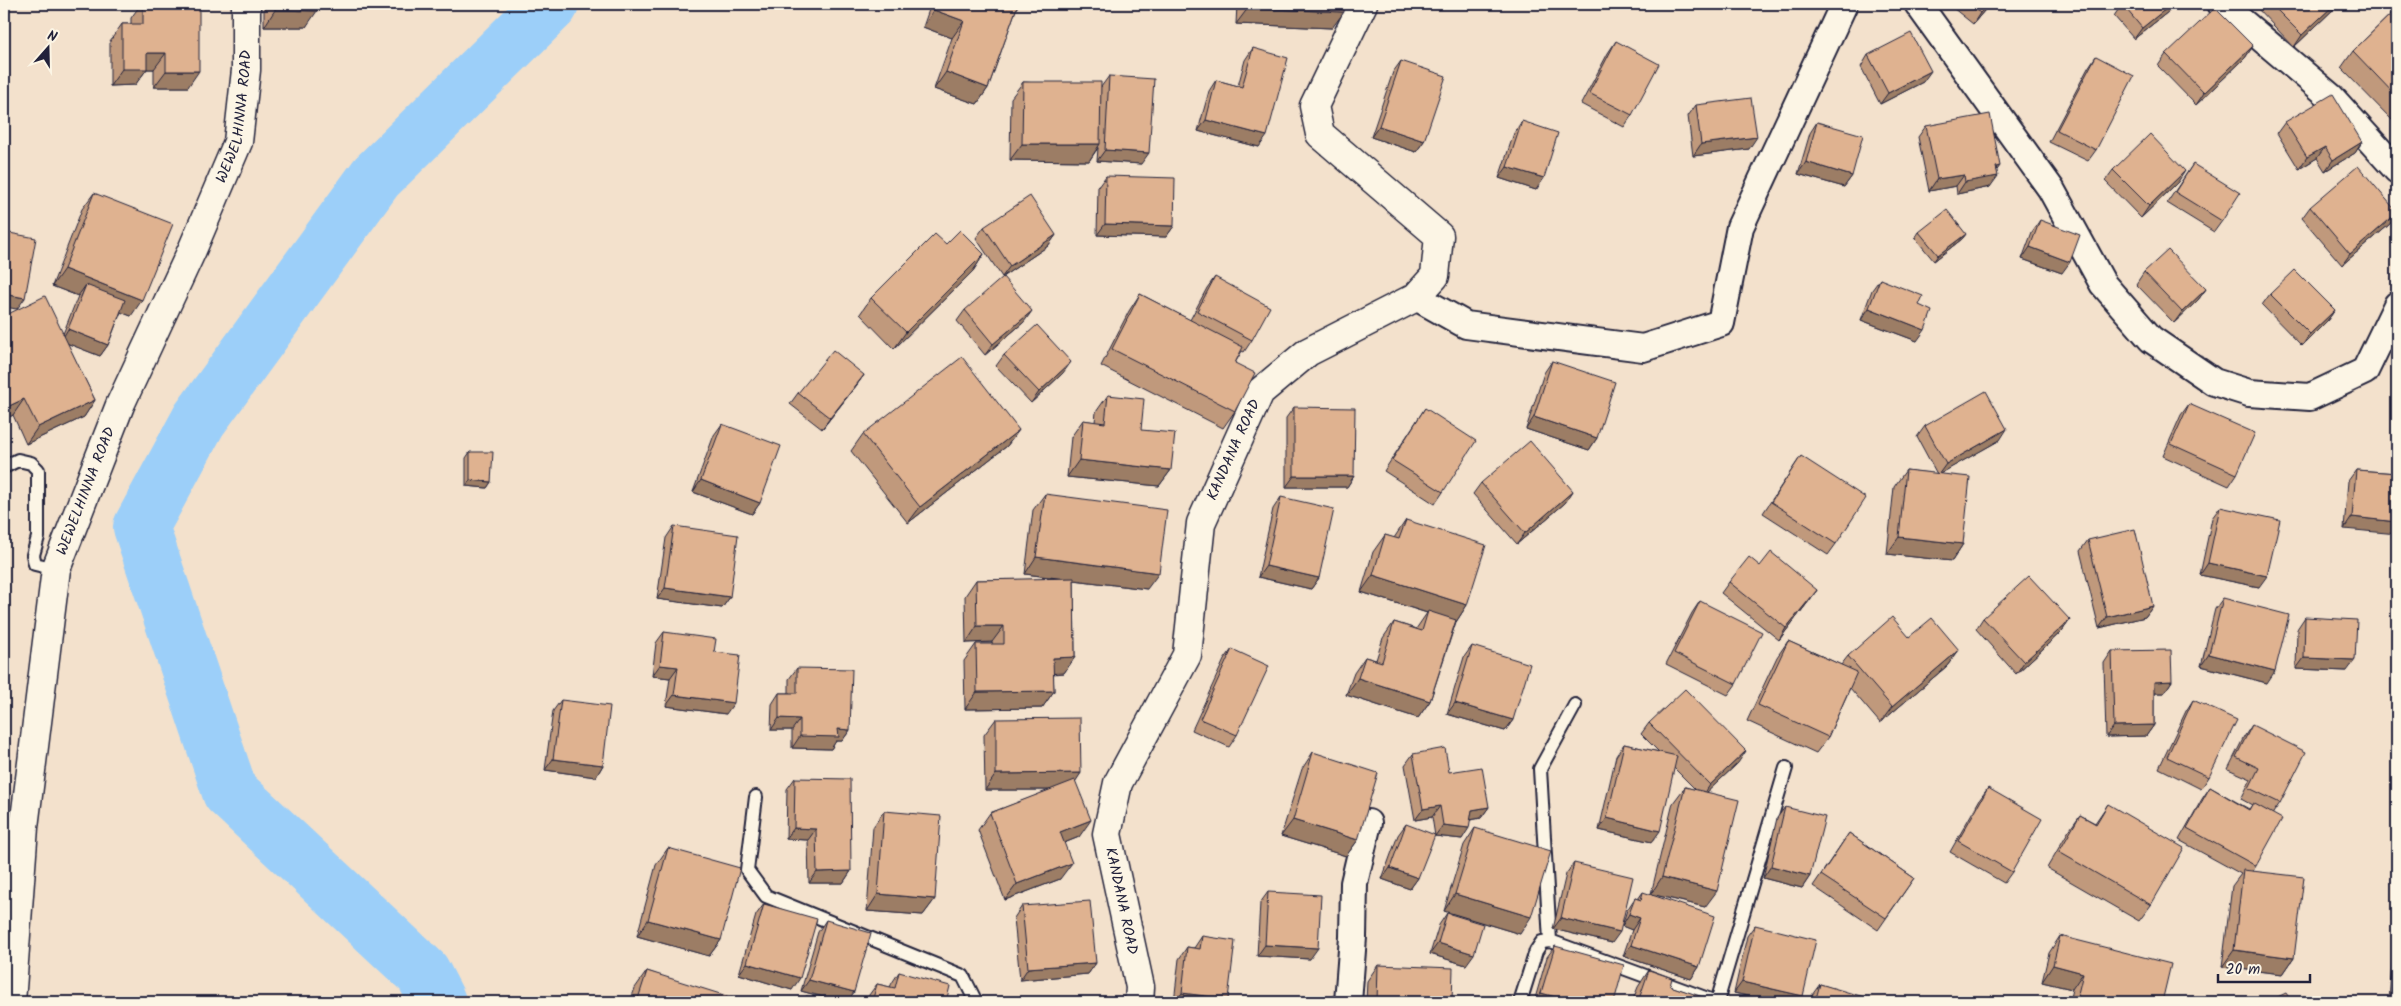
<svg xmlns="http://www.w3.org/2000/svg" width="2401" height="1006" font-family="Kalam,sans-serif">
  <rect width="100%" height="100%" fill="#f3e1cc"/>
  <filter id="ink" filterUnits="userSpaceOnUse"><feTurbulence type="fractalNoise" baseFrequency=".02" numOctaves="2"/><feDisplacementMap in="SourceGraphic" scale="10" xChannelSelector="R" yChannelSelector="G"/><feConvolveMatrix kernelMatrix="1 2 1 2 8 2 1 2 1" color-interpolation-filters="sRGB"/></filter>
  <g filter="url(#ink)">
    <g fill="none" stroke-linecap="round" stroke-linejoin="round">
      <path stroke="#9ccff9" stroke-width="56" d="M438,1002l-15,-29 -193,-181 -89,-265 58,-107 177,-243 175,-173"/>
      <defs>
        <path id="service" d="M4,467l14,-7 13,3 7,7v67l-5,18 2,9 21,5
          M756,797l-9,73 19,26 197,80 13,26
          M1550,941l-10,-172 35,-64
          M1520,1002l16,-51 6,-9 8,-1 166,61
          M1717,1002l69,-234"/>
        <path id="minor" d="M1918,4l133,185 52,95 48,55 63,43 35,11 61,4 55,-26 32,-66
          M2221,4l110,93 66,73
          M1416,297l50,28 177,23 78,-25 19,-96 104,-223
          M1348,1002l5,-65 1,-54 14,-60"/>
        <g id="tertiary">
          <path id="s1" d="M11,1002l13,-175 32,-258 64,-164 72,-155 46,-108 8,-72v-66"/>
          <path id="s2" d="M1139,1002l1,-15 -33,-153 11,-51 69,-128 14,-132 59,-131 48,-40 108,-55 19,-21 4,-40 -119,-102 -6,-28 49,-102"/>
        </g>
      </defs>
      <use href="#service" stroke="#22223b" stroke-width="16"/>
      <use href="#minor" stroke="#22223b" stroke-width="30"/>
      <use href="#tertiary" stroke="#22223b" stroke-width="31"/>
      <use href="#service" stroke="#fcf5e5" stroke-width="12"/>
      <use href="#minor" stroke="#fcf5e5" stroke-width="26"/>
      <use href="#tertiary" stroke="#fcf5e5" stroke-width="28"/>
    </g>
    <path fill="#c0997c" stroke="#22223b" d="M141,4h58l-11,83h-34v-18h-7l-12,16 -25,1v-45l12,-17h9v-6z
      M264,4h53l-11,23h-42z
      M931,4h87l-30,84 -11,16 -43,-15 18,-51 -29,-11z
      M1237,4h107l-12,24 -96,-4z
      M1948,4h42l-17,20z
      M2122,4h56l-44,35 -20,-23z
      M2258,4h81l-45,43 -38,-40z
      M2397,8v115l-1,1 -55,-56 12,-17z
      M1616,41l16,74 -8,12 -43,-23 27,-51z
      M2253,46l-8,12 -49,47 -38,-39 8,-12z
      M1253,48l6,99 -61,-16 11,-40 7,-11 22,6 7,-26z
      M1868,55l55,27 -43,22 -19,-37z
      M2096,56v94l-8,11 -39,-19 39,-74z
      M1401,61l23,80 -8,11 -45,-15 22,-65z
      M1109,76l32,88 -44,-3 1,-13 -9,13 -79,-1 1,-62 12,-16 78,5z
      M1696,105l53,44 -56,7 -5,-40z
      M1522,121l22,57 -8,12 -37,-12 15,-45z
      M1817,122l35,54 -8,11 -46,-13 12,-41z
      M2285,122l77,20 -7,11 -30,18 -8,-13 -18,11 -22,-36z
      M1926,126l71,45 -7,16 -33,7 -1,-8 -27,5 -11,-54z
      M2193,164l29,57 -8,11 -47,-29z
      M2113,170l65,12 -37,36 -36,-37z
      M1106,176l68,50 -8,11 -69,-2 1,-48z
      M94,193l37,123 -10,-4 -13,33 -8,11 -33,-13 28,57 -11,17 -58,27 -13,-29 -9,5v-104l59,18 15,-38 -26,-10 30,-77z
      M2310,207l87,7 -7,10 -48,41 -40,-47z
      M2040,220l22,53 -40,-14 10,-27z
      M984,227l72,8 -8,11 -46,31 -26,-39z
      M1919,232l47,2 -4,5 -28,22 -19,-23z
      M946,244l38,10 -11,17 -79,78 -34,-35 11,-16z
      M2144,272l62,17 -8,11 -24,23 -38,-39z
      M1215,277l37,63 -8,12 -2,-1 -7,12v48l-12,17 -122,-62 28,-55 11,-17 50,26 17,-32z
      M1880,279l39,26 -2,36 -56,-21 11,-30z
      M2270,294l65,16 -8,11 -25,25 -40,-41z
      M965,310l59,12 -39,33 -28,-34z
      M1004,355l59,18 -32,30 -35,-37z
      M1552,361l45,77 -8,12 -63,-21 18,-56z
      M864,375l-8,11 -34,43 -32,-25 8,-11z
      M1108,395l33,35 30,40 -12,16 -92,-9 4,-40 12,-17 12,2 1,-10z
      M2189,404l48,70 -8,12 -66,-30 18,-41z
      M1294,407l60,69 -7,11h-61v-69z
      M1425,408l18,84 -8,12 -51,-33z
      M722,424l38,79 -8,11 -59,-22 21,-57z
      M1925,426l75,14 -61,34 24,70 -11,17 -65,-7 7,-67 12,-17 31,4 -20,-37z
      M1019,430l-12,16 -99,77 -57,-72 12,-17z
      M470,452l21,30 -4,6 -21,-2v-28z
      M1801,456l35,88 -8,11 -65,-42z
      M2356,470l41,3 -53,56 4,-48z
      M1481,483l92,8 -8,12 -48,41 -44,-50z
      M1045,494l102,95 -73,-9 1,77 -11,16 -11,1 1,17 -12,17 -77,1 -1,-48 12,-17h16v-2l-26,1 -1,-47 11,-16 88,-1 -39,-5 8,-64z
      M1281,497l38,81 -8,11 -53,-12 15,-68z
      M2220,507l39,80 -59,-12 12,-57z
      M1406,520l61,85 -11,17 -26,79 -12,17 -72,-23 8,-22 11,-16 11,3 7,-22 11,-16 22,7 11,-16 -66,-21 12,-40 12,-17 9,3z
      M674,526l56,71 -8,11 -65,-9 9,-61z
      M2088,540l65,66 -8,11 -46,11 -19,-77z
      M1729,582l88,8 -8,11 -30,39 -58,-47z
      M2223,598l44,85 -66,-17 14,-57z
      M1700,601l36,83 -8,11 -62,-31 26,-51z
      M2305,617l42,54 -51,-2 1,-40z
      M1983,618l87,2 -8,11 -46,43 -40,-45z
      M664,632l50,20 12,62 -60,-8 4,-28 -18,-2 4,-33z
      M1909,637l50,13 -12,16 -67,57 -30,-35 -22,49 -12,16 -69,-32 30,-64 11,-16 53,24 7,-9z
      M1472,646l41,74 -8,11 -58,-17 17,-57z
      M1232,649l5,86 -8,12 -37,-17 32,-70z
      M2112,651l60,30 -8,12h-10v32l-8,11 -40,1 -2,-74z
      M797,668l53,62 -8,11h-6l-5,8 -39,-1v-18h-21l1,-26 7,-11h10v-14z
      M561,700l42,65 -7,12 -51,-7 8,-59z
      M2193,700l16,77 -8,12 -42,-21 27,-57z
      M996,719l85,54 -6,8 4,56 -15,6 -4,36 -55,21 -27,-70 12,-17 61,-23h-66l-1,-55z
      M1649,723l89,40 -31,29 -2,115 -54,-13 22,-91 12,-16 11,3 -22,-22 -22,74 -53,-12 17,-74 8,-12 35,8 -18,-18z
      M2252,725l28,78 -7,10 -17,53 -3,5 41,87 -11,16 -61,-7 10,-81 9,-12 -62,-34 23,-41 8,-12 39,22 3,-4 -11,-6 10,-20 -23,-10 16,-32z
      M1313,752l45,88 -12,16 -65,-20 21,-67z
      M1413,754l36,18 40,35 -8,11 -11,2 -8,19 -27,-3 -3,-19 -17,3 -10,-55z
      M795,778l56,93 -8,12h-34l-1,-43 -22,-1 1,-50z
      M1988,788l24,84 -8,11 -54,-31 30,-53z
      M2108,804l43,101 -12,16 -92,-53 21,-36 12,-17 15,8z
      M1785,807l25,69 -8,12 -39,-10 14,-60z
      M884,811l51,88 -12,16 -56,-4 6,-84z
      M1406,824l12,54 -8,11 -28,-10 16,-44z
      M1475,828l45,106 -76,-23 20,-66z
      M1849,833l65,45 -36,52 -65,-44z
      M668,848l53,92 -12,16 -72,-20 19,-71z
      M1574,863l38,80 -59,-14 13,-55z
      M1268,892l42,67 -53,-3 3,-53z
      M1643,892l56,75 -8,12 -68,-23 9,-26 -10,-4 5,-16 8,-12 3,1z
      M764,904l28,86 -53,-16 17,-59z
      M1022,906l74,57 -8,11 -68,6 -6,-62z
      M1447,913l19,52 -36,-11 9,-29z
      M826,920l28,72 -7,10h-5l-41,-11 17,-59z
      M1755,925l48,71 -5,6h-24l-40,-9 13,-57z
      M2397,926v74h-8l6,-71z
      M1202,936l26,63 -2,3h-52l5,-43 8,-12 7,1z
      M2060,936l102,66h-93l3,-13 -30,-7 7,-29z
      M1555,946l59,56h-80l13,-45z
      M1378,965l74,37h-86l1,-21z
      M1649,970l21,16 45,16h-83l6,-15z
      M647,971l85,31h-102l5,-14z
      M899,972l47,30h-79l2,-7 8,-11 13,3 2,-4z
      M1820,984l53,18h-63l2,-7z"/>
    <path fill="#9c7d65" stroke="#22223b" d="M1988,4h2l-17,20 7,-11z
      M2172,4h6l-44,35 8,-11z
      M2335,4h4l-45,43 8,-12z
      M1248,8l96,4 -12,16 -96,-4z
      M275,10l42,1 -11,16h-42z
      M934,10l30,11 -12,17 -29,-11z
      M2253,46l-8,12 -49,47 8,-12z
      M147,53h19l-12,16h-7l-12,16 -25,1 12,-17z
      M166,71h33l-11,16h-34z
      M1931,71l-8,11 -43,22 8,-11z
      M946,72l42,16 -11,16 -43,-15z
      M1206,120l61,16 -8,11 -61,-16z
      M1379,126l45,15 -8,11 -45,-15z
      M1757,137l-8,12 -56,7 8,-12z
      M2362,142l-7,11 -30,18 8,-11z
      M1022,144h78l-11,17 -79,-1z
      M2325,147l-8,11 -18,11 8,-12z
      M1105,150l44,3 -8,11 -44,-3z
      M1806,162l46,14 -8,11 -46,-13z
      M2000,166l-8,11 6,-1 -8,11 -33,7 8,-12 31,-15z
      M1507,167l37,11 -8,12 -37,-12z
      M2185,171l-7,11 -37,36 8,-12z
      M1964,175l-8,11 -27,5 8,-12z
      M2397,213l-7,11 -48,41 8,-11z
      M1105,224l69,2 -8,11 -69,-2z
      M1966,234l-4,5 -28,22 4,-6z
      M1056,235l-8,11 -46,31 8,-11z
      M2030,247l40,15 -8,11 -40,-14z
      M984,254l-11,17 -79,78 12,-17z
      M64,269l78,31 -11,16 -50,-19 5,-12 -8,11 -26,-10z
      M2206,289l-8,11 -24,23 8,-11z
      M4,294l21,4 -8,11 -13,-2z
      M1869,308l56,22 -8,11 -56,-21z
      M2335,310l-8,11 -25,25 8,-12z
      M1032,311l-8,11 -39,33 8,-11z
      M68,329l40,16 -8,11 -39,-15z
      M1071,362l-8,11 -32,30 8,-11z
      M864,375l-8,11 -34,43 8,-11z
      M24,399l-11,16 -9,5v-8l3,-5z
      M95,400l-11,17 -58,27 12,-17z
      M1534,417l63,21 -8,12 -63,-21z
      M2007,429l-7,11 -62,35 8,-11z
      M1019,430l-12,16 -99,77 12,-16z
      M1079,460l92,10 -12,16 -92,-9z
      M1294,476h60l-7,11h-61z
      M470,480l21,2 -4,6 -21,-2z
      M701,480l59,23 -8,11 -59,-22z
      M1573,491l-8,12 -48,41 8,-11z
      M2352,517l45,5v12l-53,-5z
      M1899,537l64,7 -11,17 -65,-7z
      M1036,557l123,16 -12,16 -122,-15z
      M2208,563l59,13 -8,11 -59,-12z
      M1266,566l53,12 -8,11 -53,-12z
      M1373,575l94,30 -11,17 -95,-30z
      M665,588l65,9 -8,11 -65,-9z
      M1817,590l-8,11 -30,39 7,-12z
      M2153,606l-8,11 -46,11 8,-11z
      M2070,620l-8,11 -46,43 8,-12z
      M977,626h27l-12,16 -26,1z
      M1959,650l-12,16 -67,57 12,-16z
      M2209,654l66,17 -8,12 -66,-17z
      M1075,657l-11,16 -23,1 12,-16z
      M2304,658l51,2 -8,11 -51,-2z
      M660,665l18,2 -8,11 -18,-2z
      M1358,678l72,23 -12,17 -72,-23z
      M2172,681l-8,12h-18l8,-11z
      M1054,691l-12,17 -77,1 12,-17z
      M674,695l60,8 -8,11 -60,-8z
      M1455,703l58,17 -8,11 -58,-17z
      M779,718l21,1 -8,11h-21z
      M2154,725l-8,11 -40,1 8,-11z
      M838,729l12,1 -8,11h-6l-5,8 -39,-1 8,-12z
      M1746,751l-8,12 -36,34 8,-12z
      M553,759l50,6 -7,12 -51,-7z
      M1081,773l-11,17h-85l11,-16z
      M1440,806l-8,11 -17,3 8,-11z
      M1489,807l-8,11 -17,3 8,-11z
      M1607,818l53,13 -8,11 -53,-12z
      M1091,820l-12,17 -30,12 11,-17z
      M1293,820l65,20 -12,16 -65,-20z
      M1443,825l26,3 -7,11 -27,-3z
      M794,828l22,1 -8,11 -22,-1z
      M1072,863l-12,16 -55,21 12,-16z
      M1771,866l39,10 -8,12 -39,-10z
      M1390,868l28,10 -8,11 -28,-10z
      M851,871l-8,12h-34l8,-11z
      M1662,877l55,14 -12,16 -54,-13z
      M878,894l57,5 -12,16 -56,-4z
      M1455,894l76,23 -11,17 -76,-23z
      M1629,914l11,4 -8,12 -10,-4z
      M1561,918l59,14 -8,11 -59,-14z
      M648,920l73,20 -12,16 -72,-20z
      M1438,943l36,11 -8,11 -36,-11z
      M1265,945l53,3 -8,11 -53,-3z
      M1631,945l68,22 -8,12 -68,-23z
      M2234,950l60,8 -11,16 -61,-7z
      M747,963l53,15 -8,12 -53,-16z
      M1096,963l-8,11 -68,6 8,-12z
      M2053,965l30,8 -11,16 -30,-7z
      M809,980l45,12 -7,10h-5l-41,-11z
      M1742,982l61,14 -5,6h-24l-40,-9z
      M2397,988v12h-8z
      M1182,993l46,6 -2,3h-51z
      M1541,993l33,9h-39z"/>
    <path fill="#dfb290" stroke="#22223b" d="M143,4h56v67h-33v-18h-19v16h-25v-45h21z
      M275,4h42v7l-42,-1z
      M936,4h82l-30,84 -42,-16 18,-51 -30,-11z
      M1248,4h96v8l-96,-4z
      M1970,4h18l-8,9z
      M2122,4h50l-30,24z
      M2271,4h64l-33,31z
      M2215,8l38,38 -49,47 -38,-39z
      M2397,8v89l-44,-46z
      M1911,33l20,38 -43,22 -20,-38z
      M1616,41l43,23 -27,51 -43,-22z
      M1253,48l35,10 -21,78 -61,-16 10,-40 26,7z
      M2096,56l38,20 -38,74 -39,-20z
      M1401,61l45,15 -22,65 -45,-15z
      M1109,76l45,3 -5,74 -44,-3z
      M1023,82h78l-1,62h-78z
      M2333,94l29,48 -29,18 -8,-13 -18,10 -22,-35z
      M1751,98l6,39 -56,7 -5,-39z
      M1990,114l10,52 -4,1 2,9 -33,6 -1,-7 -27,4 -11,-53z
      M1522,121l36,12 -14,45 -37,-11z
      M1817,122l46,13 -11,41 -46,-14z
      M2150,134l35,37 -36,35 -36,-36z
      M2193,164l47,29 -18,28 -47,-29z
      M2358,166l39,46v1l-47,41 -40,-47z
      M1106,176l69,2 -1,48 -69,-2z
      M94,193l79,31 -31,76 -78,-31z
      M1030,196l26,39 -46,31 -26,-39z
      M1947,210l19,24 -28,21 -19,-23z
      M2040,220l40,15 -10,27 -40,-15z
      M960,230l24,24 -78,78 -35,-34 64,-64 11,10z
      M4,232l32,6 -11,60 -21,-4z
      M2168,250l38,39 -24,23 -38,-40z
      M2295,270l40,40 -25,24 -40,-40z
      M1003,277l29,34 -39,33 -28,-34z
      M1215,277l55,30 -18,33 -55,-29z
      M1880,279l43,17 -4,9 13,6 -7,19 -56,-22z
      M86,285l39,15 -17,45 -40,-16z
      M1140,294l103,53 -8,16 20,10 -20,38 -123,-62z
      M45,296l50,104 -57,27 -14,-28 -17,8 -3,-6v-85z
      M1037,325l34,37 -32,30 -35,-37z
      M833,350l31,25 -34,43 -32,-25z
      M962,357l57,73 -99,77 -57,-73z
      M1552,361l63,21 -18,56 -63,-21z
      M1986,391l21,38 -61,35 -21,-38z
      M1108,395l36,4 -3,31 34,3 -4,37 -92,-10 4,-40 22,3z
      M2189,404l66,29 -18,41 -66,-30z
      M1294,407l61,1 -1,68h-60z
      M1425,408l51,33 -33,51 -51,-32z
      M722,424l59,22 -21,57 -59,-23z
      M1530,441l43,50 -48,42 -44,-50z
      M470,452h23l-2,30 -21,-2z
      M1801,456l65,42 -30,46 -65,-42z
      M1906,470l64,7 -7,67 -64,-7z
      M2356,470l41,3v49l-45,-5z
      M1045,494l122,16 -8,63 -123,-16z
      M1281,497l53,12 -15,69 -53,-12z
      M2220,507l60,13 -13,56 -59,-13z
      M1406,520l80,25 -19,60 -94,-30 12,-40 14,4z
      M674,526l64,9 -8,62 -65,-9z
      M2135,529l18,77 -46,11 -19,-77z
      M1771,552l46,38 -31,38 -57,-46 20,-25 11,9z
      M2029,576l41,44 -46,42 -41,-44z
      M1074,578l1,79 -22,1 1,33 -77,1 -1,-48h28v-18h-27l-1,-46z
      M2223,598l66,17 -14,56 -66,-17z
      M1700,601l62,31 -26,52 -62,-31z
      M1428,611l28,9 -26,81 -72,-23 7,-21 17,5 12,-40 28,9z
      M1892,617l17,20 23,-19 27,32 -67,57 -44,-51z
      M2305,617l52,3 -2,40 -51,-2z
      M664,632l52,7 -2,13 26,3 -6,48 -60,-8 4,-28 -18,-2z
      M1788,641l69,31 -29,65 -70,-32z
      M1472,646l58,18 -17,56 -58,-17z
      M1232,649l37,17 -32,69 -37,-16z
      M2171,650l1,31 -18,1v43l-40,1 -2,-75z
      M797,668l55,1 -2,61 -12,-1 1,8 -39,-1v-17l-21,-1v-25h18z
      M1685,689l61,62 -36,34 -61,-62z
      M561,700l49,6 -7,59 -50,-6z
      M2193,700l44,20 -28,57 -42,-20z
      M1080,718l1,55 -85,1v-55z
      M2252,725l54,27 -26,51 -31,-15 10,-20 -23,-11z
      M1624,744l53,12 -17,75 -53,-13z
      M1445,748l4,24 33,-5 7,40 -17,3 -3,18 -26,-3 -3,-19 -17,3 -10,-55z
      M1313,752l65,21 -20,67 -65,-20z
      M795,778l55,1 1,92 -34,1 -1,-43 -22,-1z
      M1075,780l16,40 -31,12 12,31 -55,21 -27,-71z
      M1685,787l54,13 -22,91 -55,-14z
      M2210,787l39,23 4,-7 29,16 -26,47 -69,-38z
      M1988,788l54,31 -30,53 -54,-31z
      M2108,804l76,44 -33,57 -92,-53 21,-37 16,9z
      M1785,807l40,10 -15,59 -39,-10z
      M884,811l57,5 -6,83 -57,-5z
      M1406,824l29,11 -17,43 -28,-10z
      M1475,828l76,23 -20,66 -76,-23z
      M1849,833l65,45 -28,40 -65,-43z
      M668,848l72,20 -19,72 -73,-20z
      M1574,863l59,14 -13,55 -59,-14z
      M2243,870l61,7 -10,81 -60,-8z
      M1268,892l53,3 -3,53 -53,-3z
      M1643,892l72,24 -16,51 -68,-22 9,-27 -11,-4 6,-16 6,2z
      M1090,901l6,62 -68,5 -6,-62z
      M764,904l53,15 -17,59 -53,-15z
      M1447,913l36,11 -9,30 -36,-11z
      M826,920l45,13 -17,59 -45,-12z
      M1755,925l61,15 -13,56 -61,-14z
      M1202,936l33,5 -7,58 -46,-6 5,-46 13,2z
      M2060,936l111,28 -9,38h-86l7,-29 -30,-8z
      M1555,946l69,19 -10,37h-40l-33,-9z
      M1378,965l75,3 -1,34h-75z
      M1649,970l23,8 -2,8 45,15v1h-77z
      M647,971l86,27 -1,4h-95z
      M899,972l51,14 -4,16h-74l5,-18 18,4z
      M1820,984l54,16 -1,2h-58z
      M2286,993l6,9h-25z
      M806,996l32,6h-33z
      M1033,999v3h-16z"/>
  </g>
  <g text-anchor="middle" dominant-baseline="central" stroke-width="4" stroke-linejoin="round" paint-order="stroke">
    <g font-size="15" fill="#22223b" stroke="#fcf5e5">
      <text stroke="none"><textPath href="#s1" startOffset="924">WEWELHINNA ROAD</textPath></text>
      <text stroke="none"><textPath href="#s2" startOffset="582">KANDANA ROAD</textPath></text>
      <text stroke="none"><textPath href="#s1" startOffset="519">WEWELHINNA ROAD</textPath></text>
      <text transform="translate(1121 901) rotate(78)">KANDANA ROAD</text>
    </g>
  </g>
  <rect width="2401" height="1006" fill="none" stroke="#fcf5e5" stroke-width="20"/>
  <rect x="10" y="10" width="2381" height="986" fill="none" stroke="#22223b" stroke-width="2" filter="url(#ink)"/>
  <g transform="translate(48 48) rotate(20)" stroke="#fcf5e5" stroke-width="4" paint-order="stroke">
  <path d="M0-4L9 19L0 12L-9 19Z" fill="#22223b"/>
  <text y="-8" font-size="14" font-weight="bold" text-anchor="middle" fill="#22223b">N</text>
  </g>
  <path d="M2218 974v8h92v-8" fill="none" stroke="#22223b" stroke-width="2.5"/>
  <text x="2226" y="974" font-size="15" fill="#22223b" stroke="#fcf5e5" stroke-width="4" paint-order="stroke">20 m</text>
</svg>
